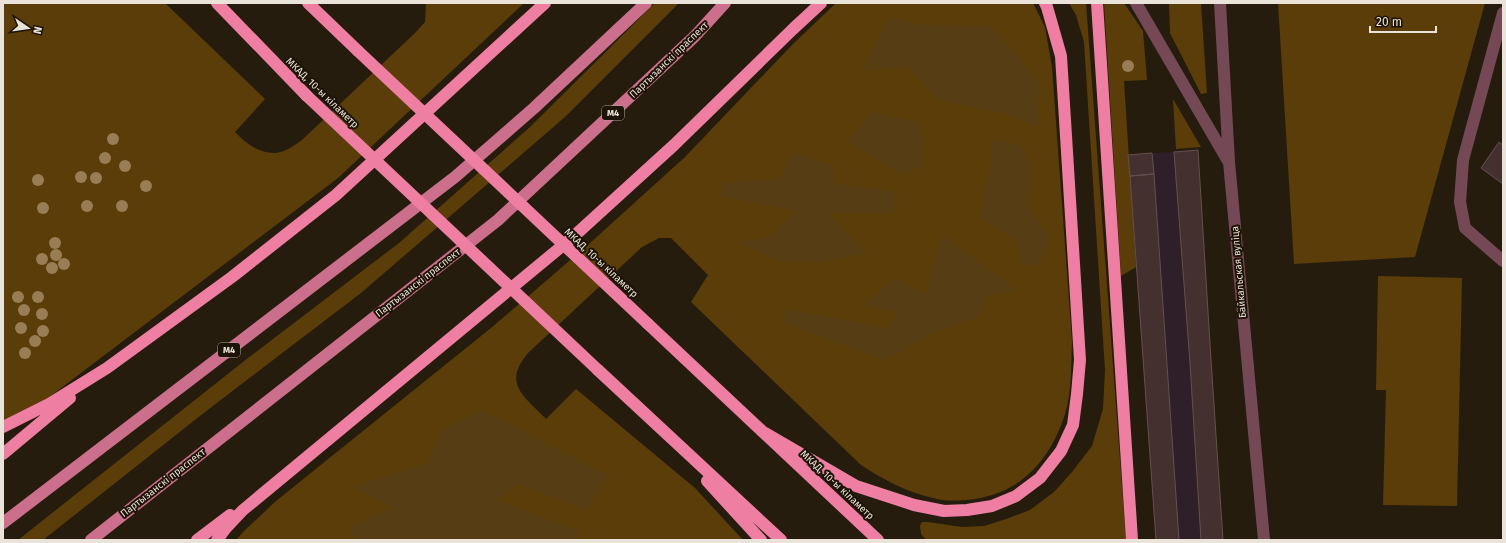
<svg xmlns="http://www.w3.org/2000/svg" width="1506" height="543" font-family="'Fira Sans',sans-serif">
  <rect width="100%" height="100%" fill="#261c0d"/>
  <path fill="#2f1f28" d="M1198,150l25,390h-67l-28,-385z"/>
  <path fill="#5b3d09" d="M3,3h162l100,96 -30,33c11,12 25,22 41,21 10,-1 19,-8 26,-13l114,-108 9,-10 1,-19h98l-186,175 -294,223 -41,20z
    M655,3h24l-114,114 -204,176 -156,119 -162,128h-25l230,-182 151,-115 131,-116z
    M836,3h197l12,24 7,40 20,274c-1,24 0,50 -7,73 -15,48 -47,82 -99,86 -10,1 -23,1 -33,-2 -26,-6 -49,-18 -72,-33l-170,-163 17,-27 -37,-37h-12l-17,9 -114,106c-26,31 -4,43 18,66l30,-30 119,99 48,52h-507l8,-9 32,-30 215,-173 98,-84 96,-87 108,-113z
    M1069,3h17l40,537h-200l-5,-6 -1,-8 2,-4h6l34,5 22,-1 22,-7 24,-9 24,-18 18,-20 20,-26 11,-37 2,-39 -21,-328 -8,-27z
    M1104,3h20l19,28 4,49 -23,1 12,186 -15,9z
    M1169,3h32l6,90 -6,1 -31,-61z
    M1278,3h207l-70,254 -121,7z
    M1173,99l28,48 -25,2z
    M1378,276l84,2 -5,228 -74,-1 3,-115h-10z"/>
  <path fill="#573d14" d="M890,17l32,8 69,1 48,56 -1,45 -30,-13 -69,-14 -31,-33 -45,3z
    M872,112l48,10 4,44 -23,8 -52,-32z
    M993,140l27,4 10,19 -3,43 23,32 -13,28 -16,-2 -1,-22 -39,-24 9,-46z
    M793,153l40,12 2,19 59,7v22h-66l39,40 -47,9 -41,-1 -41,-19 32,-5 27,-26 -75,-15 2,-13 56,-4z
    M943,235l74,55 -31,6 -8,21 -44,16 -49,27 -101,-37 3,-14 102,19 10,-16 -35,-6 31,-28 32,16z
    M482,410l125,65 -21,35 -67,-26 -21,16 81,31v9h-221l-9,-13 44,-20 -40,-20 75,-24 16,-34z"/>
  <path fill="#44302e" stroke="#65504c" d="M1499,142l4,3v39l-22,-16z
    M1198,150l13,210 12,180h-22l-11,-177 -16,-211z
    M1152,153l2,21 -24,2 -2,-21z
    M1154,174l25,366h-23l-26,-364z"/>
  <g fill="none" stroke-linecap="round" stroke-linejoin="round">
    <path stroke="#754855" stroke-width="12" d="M1136,3l92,158
      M1220,3l9,159 35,378
      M1503,13l-40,147 -3,42 5,26 38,33"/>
    <path stroke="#cc6f8d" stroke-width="12" d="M3,523l452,-346 79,-69 112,-105
      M91,540l407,-320 197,-184 30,-33"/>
    <path stroke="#ef7ea3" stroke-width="12" d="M217,3l90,93
      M308,3l50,48
      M1097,3l35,537
      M648,324l230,216
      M598,370l183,170
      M3,427l46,-23 58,-36 125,-91 104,-82 209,-192
      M765,433l91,53 58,19 30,6 23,-1 25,-4 24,-10 24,-18 21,-27 12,-26 4,-31 3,-34 -19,-304 -14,-49 -2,-4
      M3,454l67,-56
      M707,481l54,59
      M197,540l33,-25
      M217,540l9,-12 17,-18 330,-273 101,-92 119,-116 28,-26"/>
    <path stroke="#ef7ea3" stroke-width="12" d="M358,51l290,273
      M307,96l291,274"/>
  </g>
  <g fill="#997d55">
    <circle cx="1128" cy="66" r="6"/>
    <circle cx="113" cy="139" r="6"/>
    <circle cx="105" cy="158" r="6"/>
    <circle cx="125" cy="166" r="6"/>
    <circle cx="81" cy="177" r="6"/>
    <circle cx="96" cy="178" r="6"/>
    <circle cx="38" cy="180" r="6"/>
    <circle cx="146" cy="186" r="6"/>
    <circle cx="87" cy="206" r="6"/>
    <circle cx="122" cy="206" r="6"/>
    <circle cx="43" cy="208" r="6"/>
    <circle cx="55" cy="243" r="6"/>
    <circle cx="56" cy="255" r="6"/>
    <circle cx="42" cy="259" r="6"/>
    <circle cx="64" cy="264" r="6"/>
    <circle cx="52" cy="268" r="6"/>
    <circle cx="18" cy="297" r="6"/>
    <circle cx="38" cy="297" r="6"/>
    <circle cx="24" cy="310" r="6"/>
    <circle cx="42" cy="314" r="6"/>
    <circle cx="21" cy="328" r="6"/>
    <circle cx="43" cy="331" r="6"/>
    <circle cx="35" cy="341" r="6"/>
    <circle cx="25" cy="353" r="6"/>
  </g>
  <g text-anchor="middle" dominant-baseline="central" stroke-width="4" stroke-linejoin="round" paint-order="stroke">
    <g fill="#1c1205" stroke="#aca49a" stroke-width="1">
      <rect x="602" y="106" width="22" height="14" rx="3"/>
      <rect x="218" y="343" width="22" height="14" rx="3"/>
    </g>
    <g font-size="9" font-weight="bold" fill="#eae3da">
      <text x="613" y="113">М4</text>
      <text x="229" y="350">М4</text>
    </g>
    <g font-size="10" fill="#eae3da" stroke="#1c1205">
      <text transform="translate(669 60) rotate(-44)">Партызанскі праспект</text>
      <text transform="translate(322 93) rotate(44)">МКАД, 10-ы кіламетр</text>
      <text transform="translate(601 263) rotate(43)">МКАД, 10-ы кіламетр</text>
      <text transform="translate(1239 272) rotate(-95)">Байкальская вуліца</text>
      <text transform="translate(418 283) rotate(-38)">Партызанскі праспект</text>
      <text transform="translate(163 483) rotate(-38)">Партызанскі праспект</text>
      <text transform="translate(837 485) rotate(43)">МКАД, 10-ы кіламетр</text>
    </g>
  </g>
  <rect width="1506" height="543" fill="none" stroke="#eae3da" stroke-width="8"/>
  <g transform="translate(28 28) rotate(103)" stroke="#1c1205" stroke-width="3" paint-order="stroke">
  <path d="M0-3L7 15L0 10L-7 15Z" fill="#eae3da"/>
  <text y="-6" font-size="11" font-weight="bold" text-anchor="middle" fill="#eae3da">N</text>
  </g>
  <path d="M1370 26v6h66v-6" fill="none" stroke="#eae3da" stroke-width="2"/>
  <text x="1376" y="26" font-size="12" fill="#eae3da" stroke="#1c1205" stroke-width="3" paint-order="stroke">20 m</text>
</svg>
